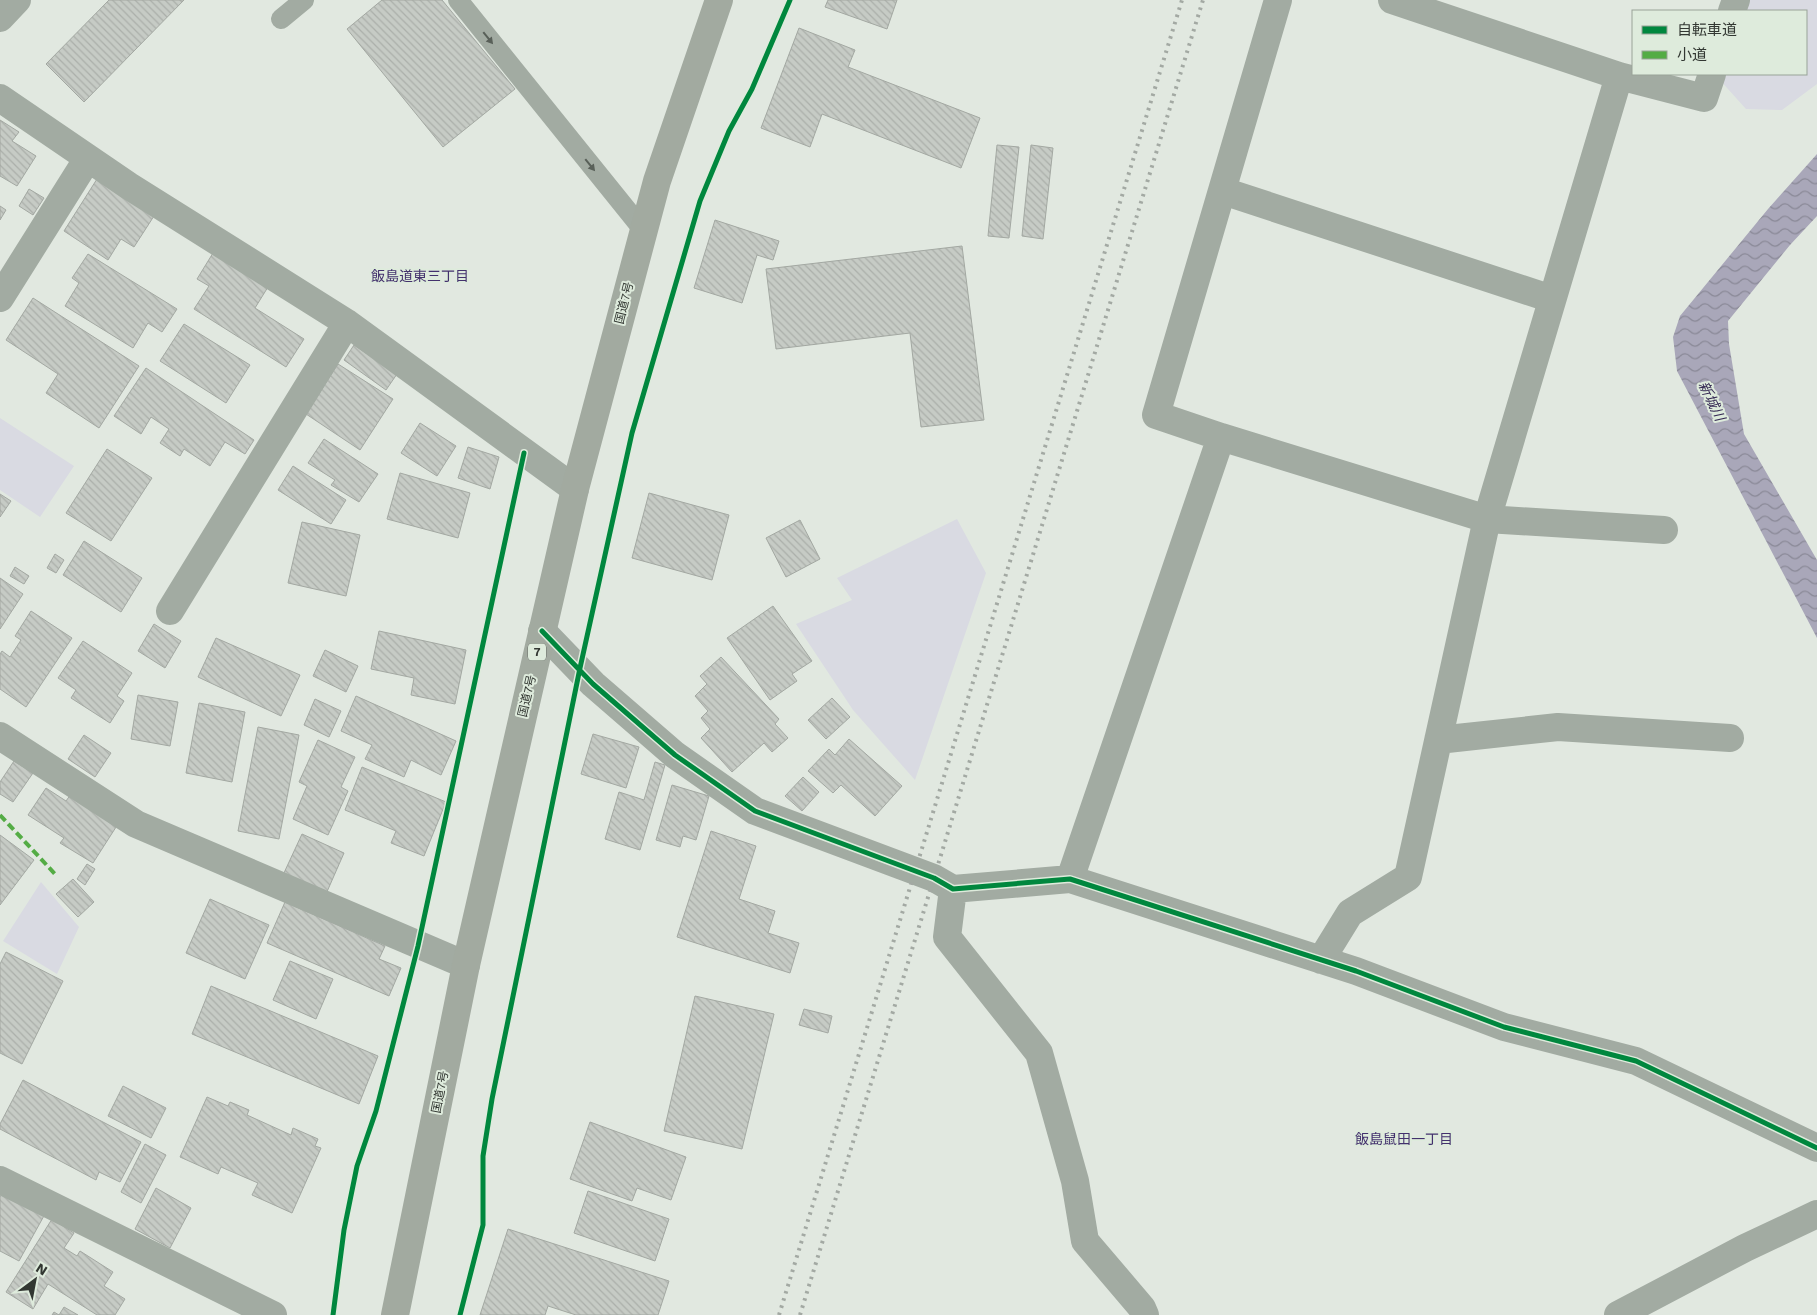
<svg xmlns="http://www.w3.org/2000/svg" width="1817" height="1315" font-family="'Work Sans','Noto Sans JP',sans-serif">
  <defs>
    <pattern id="water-waves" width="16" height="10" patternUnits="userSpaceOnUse" patternTransform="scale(1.25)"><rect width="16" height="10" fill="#a9a7b9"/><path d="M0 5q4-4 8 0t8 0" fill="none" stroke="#8a8997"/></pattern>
    <pattern id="building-back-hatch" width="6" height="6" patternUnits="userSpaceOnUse" patternTransform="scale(1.25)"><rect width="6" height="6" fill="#c6cbc5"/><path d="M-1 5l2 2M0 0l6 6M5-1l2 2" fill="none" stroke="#abafaa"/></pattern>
  </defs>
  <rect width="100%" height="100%" fill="#e1e8e0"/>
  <path fill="#d9dae2" d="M1748,0h69v84l-35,26 -36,-1 -27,-30 2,-5h85v-63h-63z
    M0,418l74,48 -34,51 -40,-27z
    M957,519l29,54 -71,207 -62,-70 -57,-86 56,-24 -15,-22z
    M41,882l38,45 -22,47 -54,-33z"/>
  <path fill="url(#water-waves)" d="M1817,154v62l-27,29 -62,76 1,23 15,90 73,126v78l-140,-267 -4,-34 7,-21 88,-107z"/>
  <path fill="url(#building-back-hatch)" stroke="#a3a8a2" d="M109,0h75l-100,102 -38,-38z
    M382,0h60l73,89 -72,58 -96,-118z
    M828,0h69l-10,29 -62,-22z
    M799,28l56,22 -7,17 132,51 -19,50 -139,-54 -12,33 -49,-19z
    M0,120l19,12 -7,9 24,15 -19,30 -17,-10z
    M997,145l22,2 -10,91 -21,-2z
    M1031,145l22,3 -10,91 -21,-3z
    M97,179l57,37 -20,31 -13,-8 -13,21 -44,-29z
    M29,189l15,9 -11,17 -14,-9z
    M0,206l6,4 -6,10z
    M715,220l64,21 -6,19 -16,-5 -15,48 -48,-15z
    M962,246l22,174 -63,7 -11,-94 -134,16 -10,-80z
    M213,253l55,34 -13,21 49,31 -18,28 -92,-58 15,-23 -12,-7z
    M88,254l89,55 -15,23 -14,-9 -15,25 -68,-42 14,-23 -7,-5z
    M33,298l106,68 -40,62 -53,-35 12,-19 -52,-34z
    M184,324l66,41 -24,38 -66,-42z
    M354,345l43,29 -11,16 -42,-30z
    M338,364l55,35 -33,51 -54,-36z
    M146,368l108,72 -9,14 -20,-12 -15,24 -26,-17 -4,7 -20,-13 9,-14 -18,-12 -10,17 -27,-18z
    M420,423l36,23 -19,30 -36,-23z
    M324,439l54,35 -19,28 -28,-17 4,-5 -27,-17z
    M468,447l31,10 -9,32 -32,-11z
    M107,449l45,29 -41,63 -45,-28z
    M293,466l53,34 -15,24 -53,-34z
    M400,473l70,20 -12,45 -71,-19z
    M649,493l80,22 -17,65 -80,-22z
    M0,494l11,7 -11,16z
    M800,520l20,39 -34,18 -20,-39z
    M302,522l58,13 -14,61 -58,-13z
    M84,541l58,37 -21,34 -58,-37z
    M55,554l9,6 -8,13 -9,-5z
    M15,567l14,9 -5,8 -14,-8z
    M0,578l23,16 -23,35z
    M773,606l39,55 -20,13 5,7 -27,19 -43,-62z
    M31,611l41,27 -46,69 -26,-18v-35l2,-3 8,6 11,-17 -6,-4z
    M154,624l27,17 -16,27 -27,-17z
    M379,631l87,19 -11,54 -44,-9 3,-17 -43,-9z
    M216,638l84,37 -19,41 -83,-39z
    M83,641l49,32 -15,23 7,5 -14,22 -39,-25 5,-8 -18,-12z
    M325,650l33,16 -12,26 -33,-16z
    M721,657l58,62 -4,5 13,14 -16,14 -8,-9 -32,29 -31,-34 9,-9 -9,-11 7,-7 -13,-15 12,-12 -7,-8z
    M138,695l40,7 -8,44 -39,-7z
    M356,696l100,45 -15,34 -30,-15 -7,17 -39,-18 7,-14 -31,-14z
    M832,698l18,19 -24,22 -18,-19z
    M315,699l26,12 -12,26 -25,-12z
    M199,703l46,9 -13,70 -46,-9z
    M258,727l41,8 -20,104 -41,-8z
    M593,734l46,13 -13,41 -45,-14z
    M84,735l27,18 -16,24 -27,-18z
    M849,739l53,47 -27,30 -34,-31 -8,8 -25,-22 21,-22 6,6z
    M318,740l37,17 -14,30 7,4 -20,44 -35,-16 14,-33 -8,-4z
    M14,761l19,12 -20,29 -13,-8v-12z
    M655,762l10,3 -25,85 -35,-11 14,-47 25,8z
    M362,767l84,35 -22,54 -33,-13 5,-12 -51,-21z
    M803,777l16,15 -17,19 -17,-15z
    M672,785l37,11 -13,44 -13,-4 -3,11 -24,-7z
    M46,788l20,13 5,-7 47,30 -25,39 -33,-20 4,-5 -36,-23z
    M711,831l45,15 -17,53 36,12 -7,22 31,10 -9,30 -113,-36z
    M302,834l42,19 -18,41 -43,-19z
    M0,835l34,25 -34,45z
    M87,864l8,5 -10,16 -8,-6z
    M73,879l21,23 -16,15 -22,-23z
    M210,899l59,26 -24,54 -59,-26z
    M285,902l100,44 -6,13 22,9 -12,28 -122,-53z
    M6,952l57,29 -41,83 -22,-11v-89z
    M290,961l43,18 -17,40 -43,-19z
    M211,986l167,70 -19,48 -167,-70z
    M695,996l79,18 -32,135 -78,-18z
    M804,1009l28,7 -4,17 -29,-8z
    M23,1080l118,62 -21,40 -21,-10 -3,8 -96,-51v-5z
    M123,1086l43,22 -15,30 -43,-22z
    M207,1097l21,9 2,-4 19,8 -2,5 44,20 2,-7 25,11 -3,7 6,2 -29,65 -40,-18 6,-12 -37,-16 -3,7 -38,-17z
    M590,1122l96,35 -15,43 -34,-12 -5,13 -62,-22z
    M145,1144l21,11 -25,48 -20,-11z
    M156,1188l35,20 -21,40 -35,-19z
    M4,1190l41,24 -26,47 -19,-10v-54z
    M588,1191l81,28 -14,42 -81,-28z
    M52,1219l22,14 -10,15 13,8 3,-5 33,21 -9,14 21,13 -10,16h-18l-49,-31 -15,25 -27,-17z
    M508,1229l161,52 -11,34h-82l-28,-9 -3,9h-65z
    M64,1307l14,8h-26l2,-3 5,3z"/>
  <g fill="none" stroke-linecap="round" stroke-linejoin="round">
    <path stroke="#a2aba2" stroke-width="20" d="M458,0l186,231
      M281,19l23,-19"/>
    <path stroke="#a2aba2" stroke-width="28" d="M1392,0l227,76 85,22 8,-24
      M1732,11l4,-11
      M0,18l17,-18
      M0,98l129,88 218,137 228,166
      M1223,191l329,108
      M0,298l88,-140
      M1221,437l-65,-22 122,-415
      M170,611l177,-288
      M542,631l51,53 82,71 80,56 179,67 19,11 117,-10 286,92 148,56 132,34 181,87
      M0,736l136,88 330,141
      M1438,740l120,-13 172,11
      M1070,879l151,-442 266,82 177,11
      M953,889l-6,48 92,116 36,128 10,60 57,67 3,7
      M1321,960l29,-47 58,-36 79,-358 132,-443
      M0,1180l273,135
      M1618,1315l127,-67 72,-34"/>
    <path stroke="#a2aaa0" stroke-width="28" d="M395,1315l71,-350 109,-476 82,-308 62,-181"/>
    <path stroke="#a3a9a3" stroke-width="4" stroke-dasharray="2.5 5" stroke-linecap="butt" d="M779,1315l403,-1315
      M800,1315l403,-1315"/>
    <path stroke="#54ac45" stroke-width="4" stroke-dasharray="8 4" stroke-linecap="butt" d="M0,815l55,59"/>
    <defs>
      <path id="cycleway" d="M542,631l51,53 82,71 80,56 179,67 19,11 117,-10 286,92 148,56 132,34 181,87
        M333,1315l11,-85 13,-64 19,-55 42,-165 106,-493
        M460,1315l23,-90v-69l9,-57 88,-431 52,-235 68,-232 29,-70 23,-42 38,-89"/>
    </defs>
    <use href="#cycleway" stroke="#deebdc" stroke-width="8"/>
    <use href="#cycleway" stroke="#00873e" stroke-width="5"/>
  </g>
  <defs><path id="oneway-solid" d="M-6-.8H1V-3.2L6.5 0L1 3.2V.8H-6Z" transform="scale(1.25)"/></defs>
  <g fill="#596059">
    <use href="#oneway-solid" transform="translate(488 38) rotate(51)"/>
    <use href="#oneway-solid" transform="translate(590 165) rotate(51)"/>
  </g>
  <g text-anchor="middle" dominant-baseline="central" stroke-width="4" stroke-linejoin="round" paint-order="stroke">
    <rect fill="#deebdc" stroke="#666d65" stroke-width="1" x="528" y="643.5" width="18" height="17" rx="4"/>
    <g font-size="11" font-weight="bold" fill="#323732">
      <text x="537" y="652">7</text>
    </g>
    <g font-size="12" fill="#323732" stroke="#deebdc">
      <text transform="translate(624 303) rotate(-76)">国道7号</text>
      <text transform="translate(527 696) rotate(-77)">国道7号</text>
      <text transform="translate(440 1092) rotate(-79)">国道7号</text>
    </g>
    <g font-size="14" fill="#43316d" stroke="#deebdc">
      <text x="420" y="276">飯島道東三丁目</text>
      <text x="1404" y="1139">飯島鼠田一丁目</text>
    </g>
    <g font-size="14" font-style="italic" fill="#352953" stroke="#deebdc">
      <text transform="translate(1712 401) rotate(64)">新城川</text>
    </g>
  </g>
  <rect x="1632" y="10" width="175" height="65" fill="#deebdc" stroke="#99a398"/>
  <rect x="1642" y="26" width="25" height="8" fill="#00873e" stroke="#99a398"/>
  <text x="1677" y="35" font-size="15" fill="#323732">自転車道</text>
  <rect x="1642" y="51" width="25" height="8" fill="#54ac45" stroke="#99a398"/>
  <text x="1677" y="60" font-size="15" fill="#323732">小道</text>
  <g transform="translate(35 1280) rotate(32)" stroke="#deebdc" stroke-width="4" paint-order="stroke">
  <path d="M0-4L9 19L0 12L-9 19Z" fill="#323732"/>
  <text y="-8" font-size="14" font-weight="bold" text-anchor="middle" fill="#323732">N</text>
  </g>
</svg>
